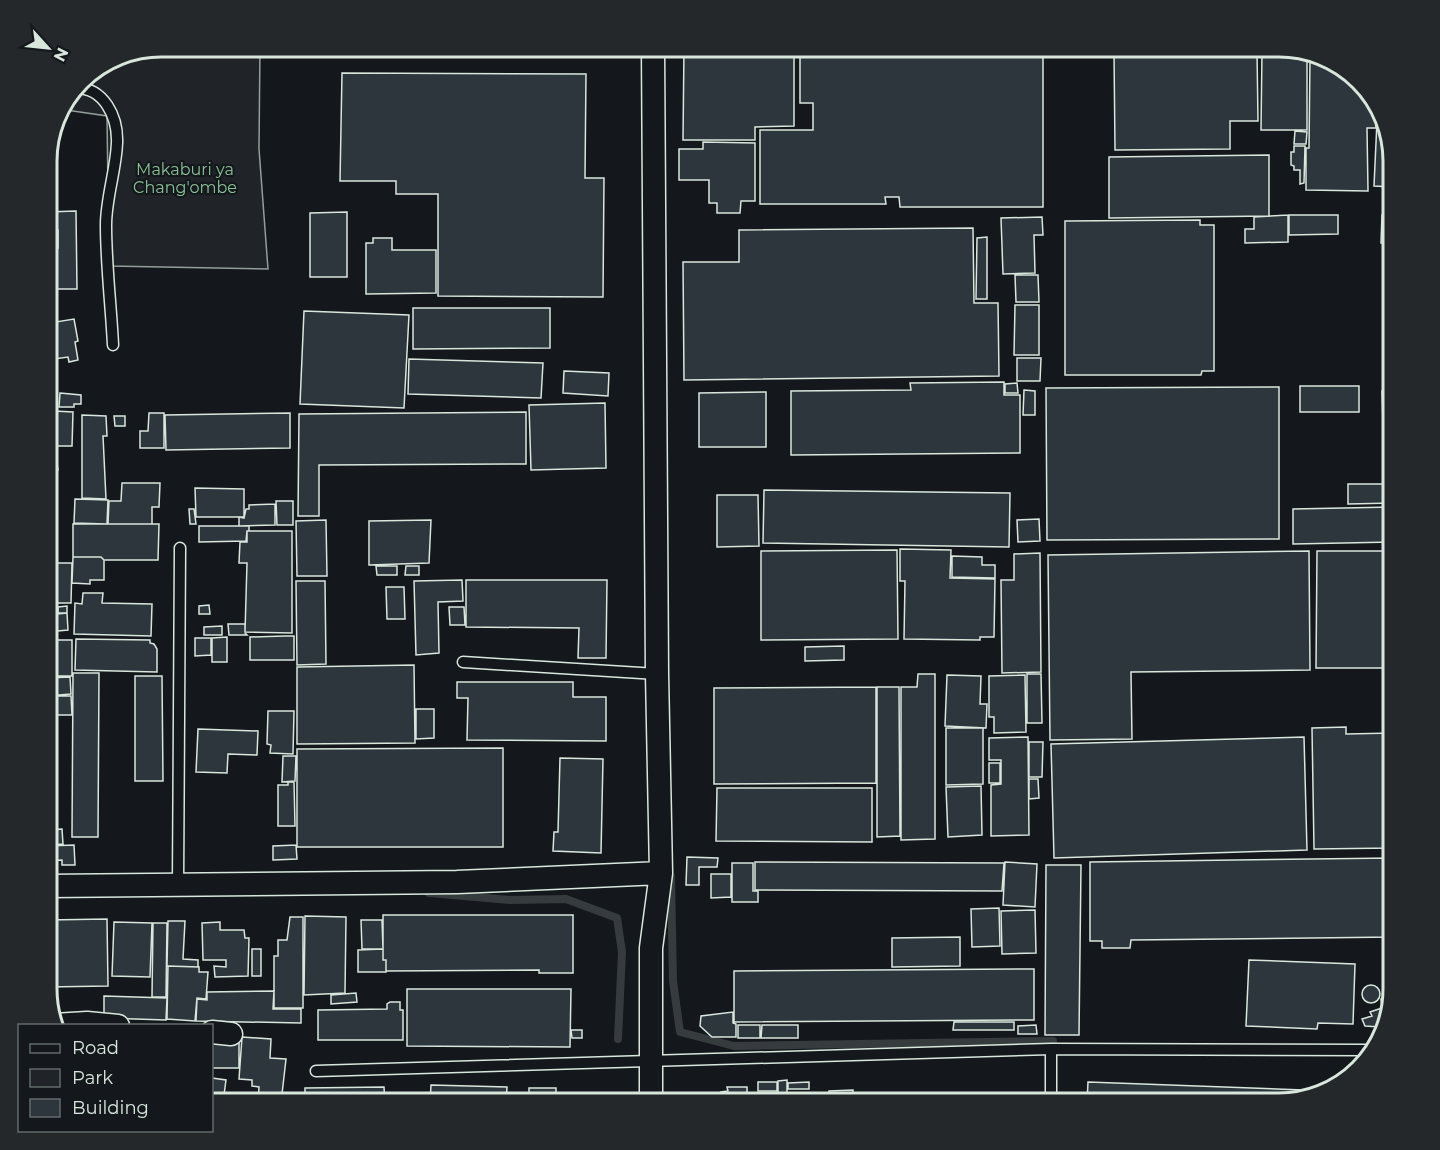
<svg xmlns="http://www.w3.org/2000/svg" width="1440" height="1150" font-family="Montserrat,sans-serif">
  <rect width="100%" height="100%" fill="#14181c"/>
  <path fill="#202428" stroke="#939e99" stroke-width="1.5" d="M161,47h99l-1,102 9,120 -159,-3 -2,-150 -48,-7 26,-34z"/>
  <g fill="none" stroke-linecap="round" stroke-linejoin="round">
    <path stroke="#363b3e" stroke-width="8" d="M671,877l2,104 7,51 54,14 319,-5
      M429,893l81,7 56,-1 51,19 5,34 -4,87"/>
  </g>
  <path fill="#2c363c" stroke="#d8e6dc" stroke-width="1.5" d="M684,47h110v79l-39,1v13h-72z
    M1197,50l60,1 1,70h-28v28l-115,1 -1,-97 83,-1z
    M1043,52v155h-143l-1,-10h-14l1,7h-126v-74h53v-27h-13v-50z
    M1262,52h31l14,5v73h-46z
    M1310,58l44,17 21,27 1,26h-9l1,63 -62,-1v-42h3z
    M342,73l244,1 -1,104h19l-1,119 -165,-1v-102h-42v-13h-56z
    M1377,121h7l10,40 -1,26 -19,-1z
    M1295,131l12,1 -1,12h-12z
    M703,142l52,1v58h-14l-1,12h-23v-10h-8v-23h-30v-31h24z
    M1294,146h11l-1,37 -4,1v-14h-6v-4l-3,-1v-13h3z
    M1269,155v61l-160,2v-61z
    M76,211l1,78h-30v-19h9v-22h2v-18l-11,1v-19z
    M347,212v65h-37v-64z
    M1288,215v27l-43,1v-14h9v-12z
    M1289,215h49v19l-49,1z
    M1382,215h11v28h-12z
    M1042,217l1,18h-9l1,38 -32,1 -2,-56z
    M1200,220v5h14v146h-12l-1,4h-136v-154z
    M973,228l1,75h24l1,73 -315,4 -1,-118h56v-32z
    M987,237v62h-11l1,-61z
    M373,238h19v12h44v43l-70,1v-51h7z
    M1015,275h23l1,27h-23z
    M1015,305h24v50h-25z
    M413,308h137v40l-137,1z
    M304,311l105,4 -5,93 -104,-4z
    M74,319l4,22 -3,1 3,18 -9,2 -1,-5 -14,2 -5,-36z
    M1017,358h24l-1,23h-23z
    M409,359l134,4 -2,35 -133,-4z
    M564,371l45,2 -1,23 -45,-3z
    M1004,382v13h16v58l-229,2v-64l120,-1 -1,-7z
    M1017,383l1,10h-13v-9z
    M1300,386h59v26h-59z
    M1279,387v152l-232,1 -1,-152z
    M1024,390l11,1v24h-12z
    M1382,391h11v31l-10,1z
    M766,392v55h-67v-54z
    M47,393h10l-3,24h-7z
    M60,393l21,2v9h-7v3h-15z
    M605,403l1,65 -75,2 -2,-65z
    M54,411l19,1 -1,34h-19z
    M526,412v52l-207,1v51h-21l1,-102z
    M149,413h15v35h-24v-17h8z
    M290,413v35l-124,2 -1,-35z
    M82,415l24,1 1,20h-4l3,63 -24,-1z
    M114,416h11v10h-10z
    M1384,429h9v24h-9z
    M56,457l2,13 -11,2v-14z
    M122,483h38l-1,24h-7v17h-44l1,-23h12z
    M1348,484h45v19l-45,1z
    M195,488l49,1v28h-48z
    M764,490l246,3 -1,54 -246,-4z
    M717,495h41l1,51 -42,1z
    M75,499l33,1 -1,24 -33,-1z
    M276,501h17v24h-16z
    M275,504v21l-36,1v-9l5,1 2,-9h3v-4z
    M1393,507v35l-100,2v-35z
    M189,509h5l2,15h-6z
    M1039,519l1,22 -22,1 -1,-22z
    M326,520l1,56h-30l-1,-55z
    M431,520l-2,43 -60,2v-44z
    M73,524h86l-1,36h-54l-3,-3h-28z
    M199,526h50v5h-2l-1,10 -47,1z
    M247,531h45v102l-47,-1 2,-69h-8l1,-21h7z
    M900,549l51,1 -1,28 45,1 -1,58h-14v3l-76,-1 1,-58h-5z
    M897,550l1,89 -137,1v-89z
    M1309,551l1,119 -179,2 1,67 -82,1 -2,-185z
    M1317,551h76v117h-77z
    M1040,553l1,119 -39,1 -1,-93h13v-26z
    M952,556l30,1v8h13v13l-43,-1z
    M73,557h28l3,3v20h-14v4l-18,-1z
    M55,563h17l-1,40h-17z
    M376,566h21v9h-20z
    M406,566h13v9h-14z
    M462,580l1,21 -25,1 1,51 -23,2 -2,-74z
    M466,580h141l-1,78h-28l1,-30 -113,-1z
    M296,581h29l1,83 -29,1z
    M386,587h18l1,32h-18z
    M83,593h20l-1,10 50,1 -1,32 -77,-2 1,-31 7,1z
    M209,605l1,9h-11v-8z
    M67,606v7h-9v-6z
    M449,607h15l1,18h-15z
    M67,613l1,17 -21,2v-17z
    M228,624h17v9l2,2h-18z
    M222,626v9h-18v-8z
    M284,636h10v24h-44v-23z
    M227,637v25h-15v-24z
    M195,638h16v17l-16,1z
    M76,639l74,1v3l4,1 3,5v23l-82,-2z
    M55,640h17v36h-17z
    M844,646v14l-39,1v-14z
    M414,665l1,78 -118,1v-77z
    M73,673h26l-1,164h-26z
    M918,674h17v165l-34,1v-153h16z
    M1027,674h14l1,49h-15z
    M947,675l34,1 -1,28h7l-1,24 -41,-2z
    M1025,675l1,57 -32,1v-16h-5v-41z
    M135,676h27l1,105h-28z
    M70,677l1,17 -24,2v-18z
    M457,682h116v15h33v44l-139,-1 1,-42h-11z
    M876,687v96l-162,1v-96z
    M877,687h22l1,149 -23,1z
    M47,696h24l1,19h-25z
    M416,709h18v29l-18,1z
    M268,711h26l-1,43 -23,-1 1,-8 -4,-1z
    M1346,727v7l47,-1v115l-79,1 -2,-121z
    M946,728h37v56l-37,1z
    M198,729l60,2 -1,24 -29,-1 -1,19 -31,-1z
    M1028,737l1,98 -38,1v-51l10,-1v-24h-12v-22z
    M1304,737l3,113 -253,8 -3,-114z
    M1029,742h14l-1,35h-13z
    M503,748v99h-206v-98z
    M283,756h13l-1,25 -13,1z
    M560,758l43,1 -2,94 -48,-2 1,-19h4z
    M989,763h11v20h-11z
    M1029,779h9l1,19 -10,1z
    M288,782h6l1,44h-17v-41h10z
    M981,786l1,49 -34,2 -2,-50z
    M717,788h155v54l-156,-1z
    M62,829l1,15 -16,1v-15z
    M74,845l1,20h-13v-5l-15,1v-15z
    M296,845l1,14 -24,1v-14z
    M687,857l31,1 -1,9h-18v18h-13z
    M1393,858v79l-262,3 -1,8h-28v-7h-12v-79z
    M755,862l249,1 -2,28 -247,-1z
    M1005,862l32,2 -2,43 -32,-2z
    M732,863h21v28h5v11h-26z
    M1046,865h35l-2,170h-34z
    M711,874h20v23l-20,1z
    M999,908l1,38 -28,1 -1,-38z
    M1035,910l1,43 -34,1 -1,-43z
    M383,915h190v58h-34v-3l-153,1v-11h-3z
    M305,916l41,1 -1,76 -41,2z
    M290,917h13v91h-29v-52h4v-16h9z
    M107,919l1,67 -61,1v-67z
    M361,920h21l1,29h-21z
    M168,921h17l-2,38 15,1v7l-31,-1z
    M114,922l38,1 -2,54 -38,-1z
    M220,922v8h24l1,8h4l-1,38 -33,1 -1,-11 12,1v-7h-23l-1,-37z
    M153,923h14l-1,74h-14z
    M960,937v29l-68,1v-29z
    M252,949h9v27h-9z
    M383,949v11h3v12h-28v-22z
    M1249,960l106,4 -2,60 -35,-1 -1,6 -71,-3z
    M168,966l31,1v5h9l-2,27 -9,-1 -2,23 -28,-2z
    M1034,969v51l-300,2v-51z
    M1362 994a9 9 0 1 1 18 0a9 9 0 1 1-18 0Z
    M407,989h164l-1,58 -163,-1z
    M274,991l-1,18h28v14l-105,-2 1,-22 10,1v-8z
    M356,993l1,9 -26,2v-9z
    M104,996l63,2 -1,22 -62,-2z
    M1381,999h9l-10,28 -15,-1 -3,-7 10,-3 -2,-4 12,-4z
    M390,1002h10v8h3v30h-85v-30l69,-1v-5z
    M733,1012v11l3,1v13h-24l-12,-11 1,-10z
    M954,1022h60v8h-61z
    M738,1025h22v13h-22z
    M762,1025h36v13h-37z
    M1036,1025l1,9h-19v-8z
    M571,1030h11v8h-10z
    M242,1037l29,2 -1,19 16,1 -5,44h-23l1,-16 -7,-1v-6l-13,-1z
    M212,1038h27v30h-27z
    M212,1078l14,2 -2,15 -12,-2z
    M787,1080v14h-9v-13z
    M758,1082h19v9h-19z
    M809,1082v7h-21v-6z
    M1088,1082l243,9 -52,12h-192z
    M431,1085l76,2 -1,16h-76z
    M384,1087l1,16h-80v-15z
    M727,1087h20v16h-26v-11l7,-1z
    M529,1088h27v10h6v5h-48v-9h15z
    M853,1090v13h-24v-12z
    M972,1093v5l10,1 5,4h-30v-9z
    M212,1094h9v9h-9z
    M770,1096h18l1,7h-19z
    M247,1100l1,3h-26v-1z"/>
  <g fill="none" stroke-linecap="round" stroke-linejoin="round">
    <defs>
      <path id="lane" d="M75,88c29,-1 43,29 42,55 -1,27 -11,55 -11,82 0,40 5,80 7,120
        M463,662l194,12
        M178,885l2,-337
        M1051,1049v54
        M316,1071l735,-22 320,1"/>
      <path id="street" d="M47,886l410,-4 204,-9
        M54,1025l33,-2 31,3
        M212,1032l19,2
        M651,1103v-155l10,-75 -4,-199 -4,-627"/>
    </defs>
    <use href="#lane" stroke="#d8e6dc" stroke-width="13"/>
    <use href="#street" stroke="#d8e6dc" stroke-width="25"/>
    <use href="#lane" stroke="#14181c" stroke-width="10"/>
    <use href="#street" stroke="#14181c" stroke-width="22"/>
  </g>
  <g text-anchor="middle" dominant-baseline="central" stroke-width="4.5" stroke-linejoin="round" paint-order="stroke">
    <g font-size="16" fill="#8ac095" stroke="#14181c">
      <text x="185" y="169">Makaburi ya<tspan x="185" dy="18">Chang'ombe</tspan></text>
    </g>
  </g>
  <path d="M0 0H1440V1150H0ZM161 57H1279A104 104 0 0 1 1383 161V989A104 104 0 0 1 1279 1093H161A104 104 0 0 1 57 989V161A104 104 0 0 1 161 57Z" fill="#24282b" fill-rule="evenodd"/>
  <path fill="none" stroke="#d8e6dc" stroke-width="3" d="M161 57H1279A104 104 0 0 1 1383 161V989A104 104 0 0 1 1279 1093H161A104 104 0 0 1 57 989V161A104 104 0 0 1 161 57Z"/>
  <rect x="18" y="1024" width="195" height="108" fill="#14181c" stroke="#626a69" stroke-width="1.5"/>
  <rect x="30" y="1044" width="30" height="9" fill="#14181c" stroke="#626a69" stroke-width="1.5"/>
  <text x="72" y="1054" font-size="18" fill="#d8e6dc">Road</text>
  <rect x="30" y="1069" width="30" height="18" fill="#202428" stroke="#626a69" stroke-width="1.5"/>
  <text x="72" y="1084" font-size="18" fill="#d8e6dc">Park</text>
  <rect x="30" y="1099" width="30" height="18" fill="#2c363c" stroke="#626a69" stroke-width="1.5"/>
  <text x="72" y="1114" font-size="18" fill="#d8e6dc">Building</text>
  <g transform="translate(48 48) rotate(117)" stroke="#14181c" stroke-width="4.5" paint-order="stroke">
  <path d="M0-4.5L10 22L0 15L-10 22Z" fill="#d8e6dc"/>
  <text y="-9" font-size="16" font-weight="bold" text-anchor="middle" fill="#d8e6dc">N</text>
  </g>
</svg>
